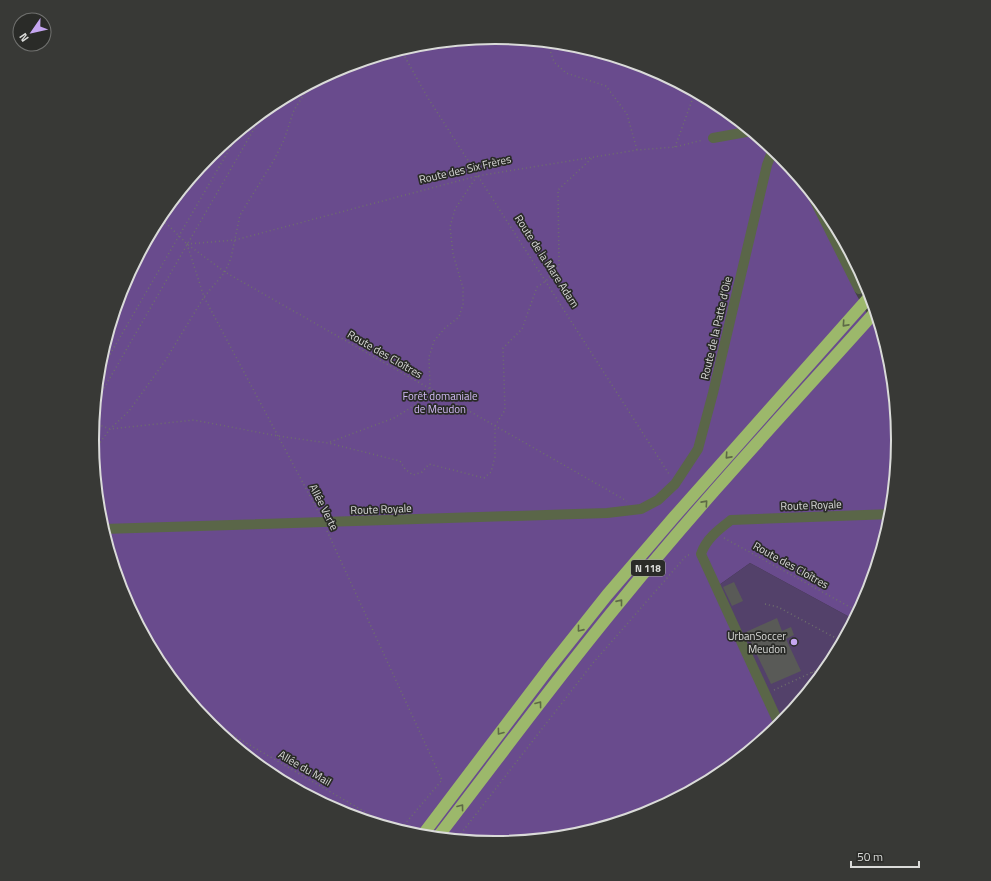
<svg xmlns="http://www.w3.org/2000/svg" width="991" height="881" font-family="'Titillium Web',sans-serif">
  <rect width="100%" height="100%" fill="#2a2b28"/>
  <path fill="#53416a" d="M750,563l105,57 -24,45 -48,58 -64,-138z"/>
  <path fill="#694b8d" d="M496,37l78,8 76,23 70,37 61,50 50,62 37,69 23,76 8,79 -8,78 -23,76 -13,25 -105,-57 -31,22 62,141 -62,50 -69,37 -76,23 -79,8 -78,-8 -76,-23 -70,-37 -61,-50 -50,-62 -37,-69 -23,-76 -8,-79 8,-78 23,-76 37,-70 50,-61 62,-50 69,-37 76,-23z"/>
  <path fill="#595a57" d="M734,582l9,19 -11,5 -9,-19z
    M777,618l5,13 9,-4 3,8 -8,4 15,32 -30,13 -25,-52z"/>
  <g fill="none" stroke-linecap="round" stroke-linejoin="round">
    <path stroke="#444543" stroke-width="10" stroke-dasharray="10 5" stroke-linecap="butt" d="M859,289l20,36"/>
    <path stroke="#6e6f6c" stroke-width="1.5" stroke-dasharray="1 3" stroke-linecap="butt" d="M545,42l3,2 6,18 12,11 40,13 21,28 10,36
      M401,50l27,48 241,376
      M675,147l20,-55
      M158,219l10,6 19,19 38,28 402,229
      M187,244l17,53 115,216
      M187,244l48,-4 242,-64 160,-26 38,-3 28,-7
      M98,375l142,-244
      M96,402l169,-292
      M94,423l16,6 84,-9 84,16 50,7 72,18 5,8 8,6 9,-3 7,-8 55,14 7,-6 4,-15v-31l10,-16 -2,-62 19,-19 15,-42 9,-6 13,-14 -1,-77 35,-33
      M330,442l64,-24 26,-16 10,-13 -1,-32 5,-16 11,-13 14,-11 4,-13v-16l-10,-34 -3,-27 5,-18 22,-33
      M93,452l17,-23 19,-18 36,-50 39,-64 21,-25 6,-14 9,-43 34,-55 10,-20 10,-30 16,-25
      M327,531l115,249 -43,51
      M724,538l135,74
      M765,604l13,3 65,35
      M812,672l4,11
      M774,690l58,-27
      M205,719l191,111
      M456,840l137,-177 94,-108h4"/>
    <path stroke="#5a6648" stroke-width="10" d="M713,138l39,-7
      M810,191l49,98
      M879,325l4,8
      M103,529l504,-16 34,-4 17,-9 17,-16 23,-35 15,-56 54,-228 6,-16
      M780,726l-79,-172c5,-15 17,-24 30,-34l161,-6"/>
    <path stroke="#9cb86b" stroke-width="12" d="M421,837l128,-169 58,-73 67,-78 197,-222
      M437,838c61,-79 120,-160 184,-237 81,-100 169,-194 255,-290"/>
  </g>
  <defs><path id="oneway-chevron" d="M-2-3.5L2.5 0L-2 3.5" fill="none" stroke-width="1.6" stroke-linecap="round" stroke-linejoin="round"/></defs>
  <g stroke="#5d6a46">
    <use href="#oneway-chevron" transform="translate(845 324) rotate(132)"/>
    <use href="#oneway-chevron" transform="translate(728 456) rotate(132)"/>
    <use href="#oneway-chevron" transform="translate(705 503) rotate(-48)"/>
    <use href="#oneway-chevron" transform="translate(620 602) rotate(-51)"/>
    <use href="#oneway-chevron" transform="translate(580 629) rotate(129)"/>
    <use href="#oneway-chevron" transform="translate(539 704) rotate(-53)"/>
    <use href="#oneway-chevron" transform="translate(500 732) rotate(127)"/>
    <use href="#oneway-chevron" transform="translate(461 807) rotate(-53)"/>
  </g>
  <circle fill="#c5a6f0" stroke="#2a2b28" stroke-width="1.5" cx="794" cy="642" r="4"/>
  <g text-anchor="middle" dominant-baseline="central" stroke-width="3.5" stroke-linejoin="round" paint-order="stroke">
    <rect fill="#2a2b28" stroke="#a5a6a4" stroke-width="1" x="631" y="560" width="34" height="16" rx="3"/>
    <g font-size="10" font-weight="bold" fill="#dadbd9">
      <text x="648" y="568">N 118</text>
    </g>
    <g font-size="11" fill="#dadbd9" stroke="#2a2b28">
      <text transform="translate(465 169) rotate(-13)">Route des Six Frères</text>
      <text transform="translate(547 261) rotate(57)">Route de la Mare Adam</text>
      <text transform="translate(716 328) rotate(-77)">Route de la Patte d'Oie</text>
      <text transform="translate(385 354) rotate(30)">Route des Cloîtres</text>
      <text transform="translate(811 505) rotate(-2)">Route Royale</text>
      <text transform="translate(324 507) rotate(63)">Allée Verte</text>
      <text transform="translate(381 509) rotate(-2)">Route Royale</text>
      <text transform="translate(791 565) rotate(29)">Route des Cloîtres</text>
      <text transform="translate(305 768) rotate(30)">Allée du Mail</text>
    </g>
    <g font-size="11" fill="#d1baf3" stroke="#2a2b28">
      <text x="440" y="396">Forêt domaniale<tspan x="440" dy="13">de Meudon</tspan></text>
    </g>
    <g font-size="11" fill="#dadbd9" stroke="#2a2b28" text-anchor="end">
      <text x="786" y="636">UrbanSoccer<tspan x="786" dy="13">Meudon</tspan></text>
    </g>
  </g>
  <path d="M0 0H991V881H0ZM99 440a396 396 0 1 1 792 0a396 396 0 1 1-792 0Z" fill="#383936" fill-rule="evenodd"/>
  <path fill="none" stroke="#dadbd9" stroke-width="2" d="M99 440a396 396 0 1 1 792 0a396 396 0 1 1-792 0Z"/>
  <g transform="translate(32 32) rotate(236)"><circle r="19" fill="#2a2b28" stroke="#70716f"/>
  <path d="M0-3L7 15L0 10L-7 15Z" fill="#c5a6f0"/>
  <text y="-6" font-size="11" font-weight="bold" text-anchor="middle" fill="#dadbd9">N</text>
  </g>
  <path d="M851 861v6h68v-6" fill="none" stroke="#dadbd9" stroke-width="2"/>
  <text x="857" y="861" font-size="12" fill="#dadbd9" stroke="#2a2b28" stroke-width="3" paint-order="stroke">50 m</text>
</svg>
